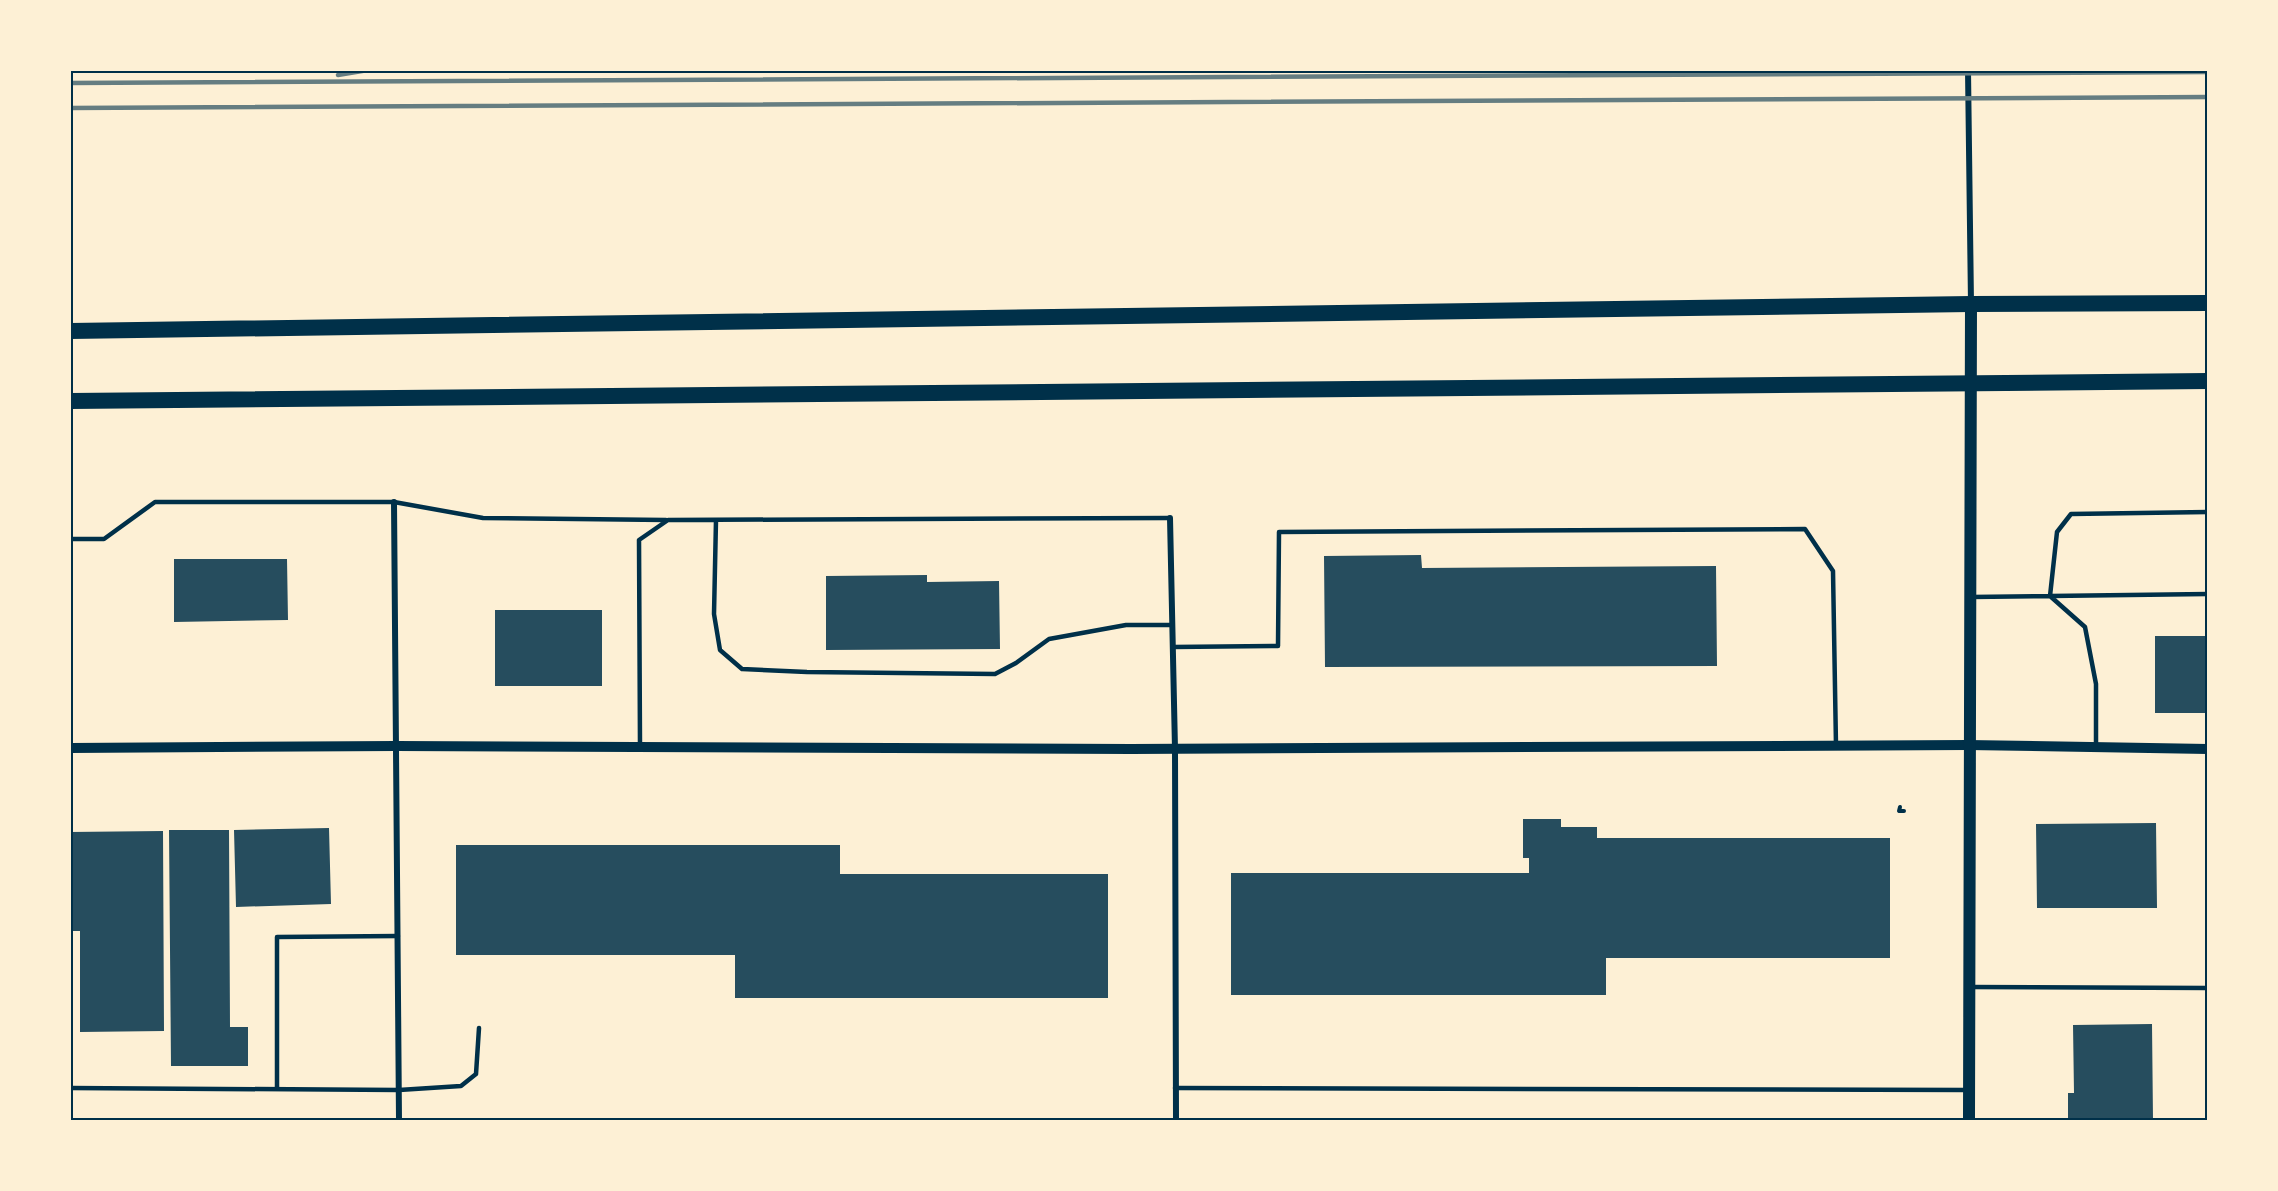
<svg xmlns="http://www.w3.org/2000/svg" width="2278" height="1191" font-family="Lato,sans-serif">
  <rect width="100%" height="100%" fill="#fdf0d5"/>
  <path fill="#264d5e" d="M1421,555l1,13 294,-2 1,100 -392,1 -1,-111z
    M174,559h113l1,61 -114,2z
    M927,575v7l72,-1 1,68 -174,1v-74z
    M495,610h107v76h-107z
    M2155,636h53v77h-53z
    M1523,819h38v8h36v11h293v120h-284v37h-375v-122h298v-15h-6z
    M2156,823l1,85h-120l-1,-84z
    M329,828l2,76 -95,3 -2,-77z
    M169,830h60l1,197h18v39h-77z
    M163,831l1,200 -84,1v-101h-10v-99z
    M456,845h384v29h268v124h-373v-43h-279z
    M2152,1024l1,96h-85v-27h6l-1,-68z"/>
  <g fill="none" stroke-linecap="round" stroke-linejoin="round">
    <path stroke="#003049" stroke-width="4" d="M1900,807l-1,4h5"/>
    <path stroke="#003049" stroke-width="4.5" d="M716,520l-2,94 6,36 22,19 65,3 188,2 21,-11 33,-24 77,-14h46
      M70,539h34l51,-37h239l89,16 183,2
      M2050,596l35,31 11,57v63
      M2050,596l158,-2
      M1971,597l79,-1 7,-64 14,-18 137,-2
      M1173,647l105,-1 1,-114 526,-3 28,42 3,175
      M640,747l-1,-207 29,-20 502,-2
      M1970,987l238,1
      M70,1088l329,2 62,-4 15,-12 3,-46
      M1175,1088l793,2
      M277,1089v-152l121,-1"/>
    <path stroke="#003049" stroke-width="6" d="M1968,70l3,234
      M394,502l5,618
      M1170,518l5,231 1,371"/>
    <path stroke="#003049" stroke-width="10" d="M70,748l326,-2 735,3 837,-4 240,4"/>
    <path stroke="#003049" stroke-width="12" d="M1969,1120l2,-816"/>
    <path stroke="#003049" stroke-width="16" d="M70,331l1901,-27 237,-1
      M70,401l2138,-20"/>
    <path stroke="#657d81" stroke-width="4.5" d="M338,75l30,-5
      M70,83l2138,-11
      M70,108l2138,-11"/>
  </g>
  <rect width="2278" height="1191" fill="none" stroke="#fdf0d5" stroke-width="144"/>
  <rect x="72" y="72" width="2134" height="1047" fill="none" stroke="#003049" stroke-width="2"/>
</svg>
